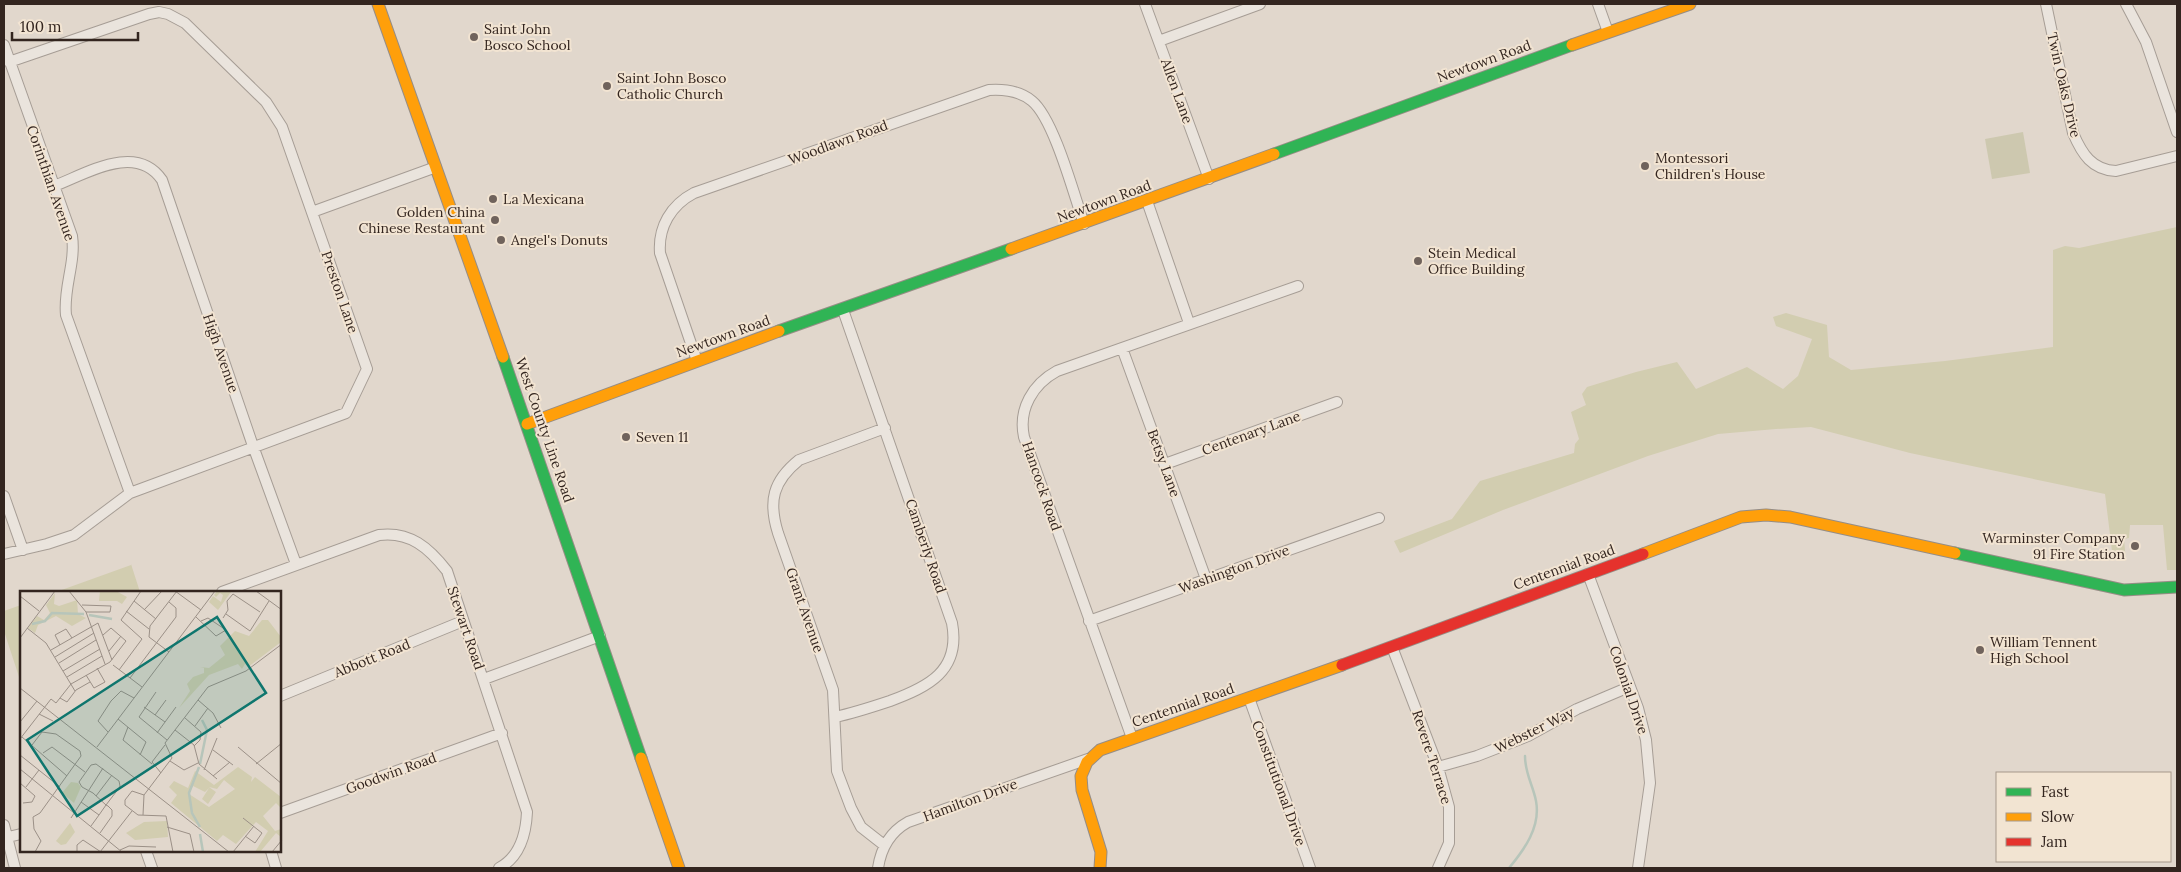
<svg xmlns="http://www.w3.org/2000/svg" width="2181" height="872" font-family="Lora,serif">
  <rect width="100%" height="100%" fill="#e1d7cc"/>
  <path fill="#d2cdb0" d="M2177,227v343h-10l-4,-45h-33l-1,13 -5,1 2,22 -13,-2 -8,-65 -195,-41 -99,-26 -35,2 -58,5 -70,22 -145,54 -103,43 -6,-12 58,-22 28,-38 94,-28 1,-9 4,-5 -8,-27 15,-7 -4,-11 5,-7 49,-15 41,-10 19,27 51,-22 36,22 15,-13 14,-37 -36,-13 -3,-9 13,-4 41,12 2,32 22,13 94,-9 108,-14v-97l12,-4 14,2z
    M131,564l9,28h-84l75,-27z
    M21,605v78l-17,-52v-20z"/>
  <path fill="#cdc8af" d="M2023,132l7,41 -38,6 -7,-40z"/>
  <g fill="none" stroke-linecap="round" stroke-linejoin="round">
    <path stroke="#b7c5ba" stroke-width="2.5" d="M1509,868c15,-18 32,-41 27,-67 -3,-16 -11,-27 -11,-45"/>
    <defs>
      <path id="street" d="M1145,4l64,175
        M1598,4l10,28
        M2046,4l27,129c9,21 19,37 43,38l61,-15
        M2126,4l20,38 31,90
        M1159,41l101,-37
        M4,45l68,191c4,27 -9,52 -6,79l64,178
        M54,186c32,-12 82,-44 108,-6l91,266 43,118
        M1147,201l42,122
        M312,212l124,-45
        M1122,348l84,231
        M697,361l-37,-108c-2,-26 11,-48 34,-60l295,-103c15,-1 31,1 43,11 22,18 42,94 52,123
        M1165,464l172,-62
        M4,496l19,54
        M4,554l43,-10 27,-9 56,-42 216,-80 21,-44 -85,-242 -16,-25 -81,-79 -17,-9 -9,-2 -10,2 -140,48
        M1588,574l50,134 8,32 4,43 -12,85
        M222,592l157,-57c31,-4 50,13 68,36l80,241c-1,22 -7,45 -28,56
        M1089,621l290,-103
        M1392,647l46,120 11,40v36l-11,25
        M484,679l116,-43
        M280,696l183,-75
        M1249,698l61,170
        M835,717c19,-4 37,-10 55,-16 38,-14 71,-30 62,-78l-109,-313
        M1132,738l-108,-301c-6,-28 9,-53 33,-66l241,-85
        M1438,767l39,-11 51,-20 49,-27 52,-22
        M280,813l222,-80
        M4,825l11,43
        M4,838l17,-4
        M884,845l-23,-18 -10,-19 -14,-37 -4,-81 -55,-157c-10,-32 -5,-52 21,-73l86,-32
        M146,851l6,17
        M271,851l5,17
        M878,868c3,-20 12,-36 30,-46l180,-63"/>
      <path id="fast" d="M1274,154l298,-109
        M779,331l232,-82
        M503,357l138,401
        M1955,553l169,37 53,-3"/>
      <path id="slow" d="M378,4l125,353
        M1572,45l118,-41
        M1011,249l263,-95
        M527,424l252,-93
        M1643,554l98,-37 25,-2 24,2 165,36
        M641,758l38,110
        M1100,868l1,-16 -19,-62 -1,-14 6,-14 13,-12 242,-85"/>
      <path id="jam" d="M1342,665l301,-111"/>
    </defs>
    <use href="#street" stroke="#a69d95" stroke-width="12"/>
    <use href="#fast" stroke="#968d85" stroke-width="13"/>
    <use href="#slow" stroke="#968d85" stroke-width="13"/>
    <use href="#jam" stroke="#968d85" stroke-width="13"/>
    <use href="#street" stroke="#eae4dd" stroke-width="10"/>
    <use href="#fast" stroke="#30b455" stroke-width="11"/>
    <use href="#slow" stroke="#ff9f0a" stroke-width="11"/>
    <use href="#jam" stroke="#e5322d" stroke-width="11"/>
  </g>
  <g fill="#70635c" stroke="#f2e4d2" stroke-width="2">
    <circle cx="474" cy="37" r="5"/>
    <circle cx="607" cy="86" r="5"/>
    <circle cx="1645" cy="166" r="5"/>
    <circle cx="493" cy="199" r="5"/>
    <circle cx="495" cy="220" r="5"/>
    <circle cx="501" cy="240" r="5"/>
    <circle cx="1418" cy="261" r="5"/>
    <circle cx="626" cy="437" r="5"/>
    <circle cx="2135" cy="546" r="5"/>
    <circle cx="1980" cy="650" r="5"/>
  </g>
  <g text-anchor="middle" dominant-baseline="central" stroke-width="4" stroke-linejoin="round" paint-order="stroke">
    <g font-size="14" fill="#33251f" stroke="#f2e4d2" text-anchor="start">
      <text x="484" y="29">Saint John<tspan x="484" dy="16">Bosco School</tspan></text>
      <text x="617" y="78">Saint John Bosco<tspan x="617" dy="16">Catholic Church</tspan></text>
      <text x="1655" y="158">Montessori<tspan x="1655" dy="16">Children's House</tspan></text>
      <text x="503" y="199">La Mexicana</text>
      <text x="485" y="212" text-anchor="end">Golden China<tspan x="485" dy="16">Chinese Restaurant</tspan></text>
      <text x="511" y="240">Angel's Donuts</text>
      <text x="1428" y="253">Stein Medical<tspan x="1428" dy="16">Office Building</tspan></text>
      <text x="636" y="437">Seven 11</text>
      <text x="2125" y="538" text-anchor="end">Warminster Company<tspan x="2125" dy="16">91 Fire Station</tspan></text>
      <text x="1990" y="642">William Tennent<tspan x="1990" dy="16">High School</tspan></text>
    </g>
    <g font-size="14" fill="#33251f" stroke="#f2e4d2">
      <text transform="translate(1484 61) rotate(-20)">Newtown Road</text>
      <text transform="translate(2064 85) rotate(77)">Twin Oaks Drive</text>
      <text transform="translate(1177 91) rotate(70)">Allen Lane</text>
      <text transform="translate(838 142) rotate(-20)">Woodlawn Road</text>
      <text transform="translate(51 183) rotate(71)">Corinthian Avenue</text>
      <text transform="translate(1104 201) rotate(-20)">Newtown Road</text>
      <text transform="translate(340 292) rotate(71)">Preston Lane</text>
      <text transform="translate(723 336) rotate(-20)">Newtown Road</text>
      <text transform="translate(221 353) rotate(71)">High Avenue</text>
      <text transform="translate(545 430) rotate(71)">West County Line Road</text>
      <text transform="translate(1251 433) rotate(-20)">Centenary Lane</text>
      <text transform="translate(1164 463) rotate(70)">Betsy Lane</text>
      <text transform="translate(1042 486) rotate(71)">Hancock Road</text>
      <text transform="translate(926 546) rotate(71)">Camberly Road</text>
      <text transform="translate(1564 567) rotate(-20)">Centennial Road</text>
      <text transform="translate(1234 569) rotate(-20)">Washington Drive</text>
      <text transform="translate(805 610) rotate(71)">Grant Avenue</text>
      <text transform="translate(466 628) rotate(71)">Stewart Road</text>
      <text transform="translate(372 658) rotate(-22)">Abbott Road</text>
      <text transform="translate(1629 690) rotate(71)">Colonial Drive</text>
      <text transform="translate(1183 705) rotate(-19)">Centennial Road</text>
      <text transform="translate(1534 730) rotate(-26)">Webster Way</text>
      <text transform="translate(1432 757) rotate(72)">Revere Terrace</text>
      <text transform="translate(391 773) rotate(-20)">Goodwin Road</text>
      <text transform="translate(1279 783) rotate(70)">Constitutional Drive</text>
      <text transform="translate(970 800) rotate(-20)">Hamilton Drive</text>
    </g>
  </g>
  <g transform="translate(20 591)">
    <rect width="261" height="261" fill="#e1d7cc"/>
    <path d="M80,0h16l11,6 -5,7 -5,-3h-18zM197,0l14,1 -13,18 -9,-8 4,-6 8,6 2,-7 -3,-2 -4,4 -2,-2zM35,2l-1,11 5,2 18,-6 1,14 8,4 -14,8 -16,-10 -18,9 -3,8 -7,-5 9,-12 7,4 6,-7 -4,-8zM242,29h6l13,17v5l-33,25 -3,-3 -3,5 -4,-5 -29,11 -30,33 11,-17 -3,-7 6,-7 11,-4v-5l-4,-1 9,1 16,-13 -5,-9 15,-15 14,5zM218,176l14,10 -1,5 4,-5 26,20v11l-5,-5 -13,13 12,15 6,-2v8l-5,-4 -16,19h-5l13,-21 -12,-9 -20,22 -13,-9 -6,6 -46,-38 6,-8 -8,-8 5,-6 14,7 7,-17 19,14zM204,189l11,9 -26,18 -20,-13 4,-8 12,6 4,-4 -7,11 6,5 8,-12 -7,-5 8,2zM51,191l7,1 3,4 -7,16 -12,-10zM147,230l1,16 -33,3 -9,-7 18,-11zM50,232l5,9 -9,12 -5,1 -5,-4z" fill="#d2cdb0" fill-rule="evenodd"/>
    <path fill="none" stroke="#b7c5ba" stroke-width="2.5" d="M69,24l23,4M12,33l13,-3 7,-8 32,1M180,173l7,-34 -5,-10M179,176l-10,26 3,20 8,14M180,243l3,18"/>
    <path fill="none" stroke="#9b9087" stroke-width="1" d="M49,0l17,21 19,52M121,0l-20,29 21,19M155,0l26,19M236,0l26,19M0,5l19,15M114,10l22,18M62,14l29,1 -1,6h-24M124,19l18,-19M106,20l23,18M206,23l24,17 19,-30M176,26l20,19 10,-6 -18,-12 -7,3M203,27l5,-8 -1,-9 6,-7 27,18M7,37l19,15 29,48M129,46l1,-11 27,-35M129,46l20,15M0,47l35,-47M40,54l-5,-10 11,-6 6,9M31,59l47,-27 14,37M89,60l12,-15M35,66l39,-24M39,72l37,-23M93,74l29,22M99,79l23,-31M43,80l37,-22M66,84l8,13 11,-6 -8,-14M47,86l35,-21M110,87l46,-61v-9l-7,-6M0,97l209,164M136,101l-17,25 28,23M40,107l7,4 9,-12 14,-8M178,109l15,13 8,15M124,116l21,15M19,123l14,7M135,124l11,-15M165,127l16,14 -1,8 -6,6M98,128l28,23 -6,13M0,131l17,-21M175,135l13,-18M108,136l-5,13 29,24M155,139l19,15 5,19 18,15M88,141l-10,-11 13,-20 10,-10 13,7M137,142l19,-26M2,146l45,39M0,148l31,-40 5,4 15,-19 39,-22 16,-21 -15,-13 -8,7M12,154l10,-13 14,2 24,17 1,5 -41,57 -7,4 1,12 7,12 -6,11M77,156l118,-156M218,156l44,37M193,159l20,15M23,162l9,-6 33,25M0,164l40,32M150,170l14,9 14,-7M236,173l26,-21M0,178l102,83M184,179l13,-32M141,182l-9,-11 13,-17M193,185l17,-14M0,192l15,13 -3,6 -9,1M6,196l13,-17M124,204l-12,-4 -7,9v5l13,10 28,1 7,36M76,205l16,-21M61,211l18,13M123,224l1,-20 28,-37 -7,-15 43,-56 38,-16 36,-27M51,227l32,-50M223,227l19,15 -7,10 -10,-7M71,235l8,-11 7,-10 13,-17 1,-2 -1,-5 -23,-17 -5,1 -12,17 3,5 11,6 13,12 2,1 4,4v6l-12,17M147,236l23,7 4,18M100,259l9,-4 27,1M57,261v-7l6,-5 18,12M80,261l32,-41M213,261l21,-26M252,261l10,-12"/>
    <path fill="#0f766e" fill-opacity="0.15" stroke="#0f766e" stroke-width="2.5" d="M197,26l49,76 -189,123 -50,-76z"/>
    <rect width="261" height="261" fill="none" stroke="#33251f" stroke-width="2.5"/>
  </g>
  <rect width="2181" height="872" fill="none" stroke="#33251f" stroke-width="10"/>
  <rect x="1996" y="772" width="175" height="90" fill="#f2e4d2" stroke="#a6988a"/>
  <rect x="2006" y="788" width="25" height="8" fill="#30b455" stroke="#a6988a"/>
  <text x="2041" y="797" font-size="15" fill="#33251f">Fast</text>
  <rect x="2006" y="813" width="25" height="8" fill="#ff9f0a" stroke="#a6988a"/>
  <text x="2041" y="822" font-size="15" fill="#33251f">Slow</text>
  <rect x="2006" y="838" width="25" height="8" fill="#e5322d" stroke="#a6988a"/>
  <text x="2041" y="847" font-size="15" fill="#33251f">Jam</text>
  <path d="M12 32v8h126v-8" fill="none" stroke="#33251f" stroke-width="2.5"/>
  <text x="20" y="32" font-size="15" fill="#33251f" stroke="#f2e4d2" stroke-width="4" paint-order="stroke">100 m</text>
</svg>
